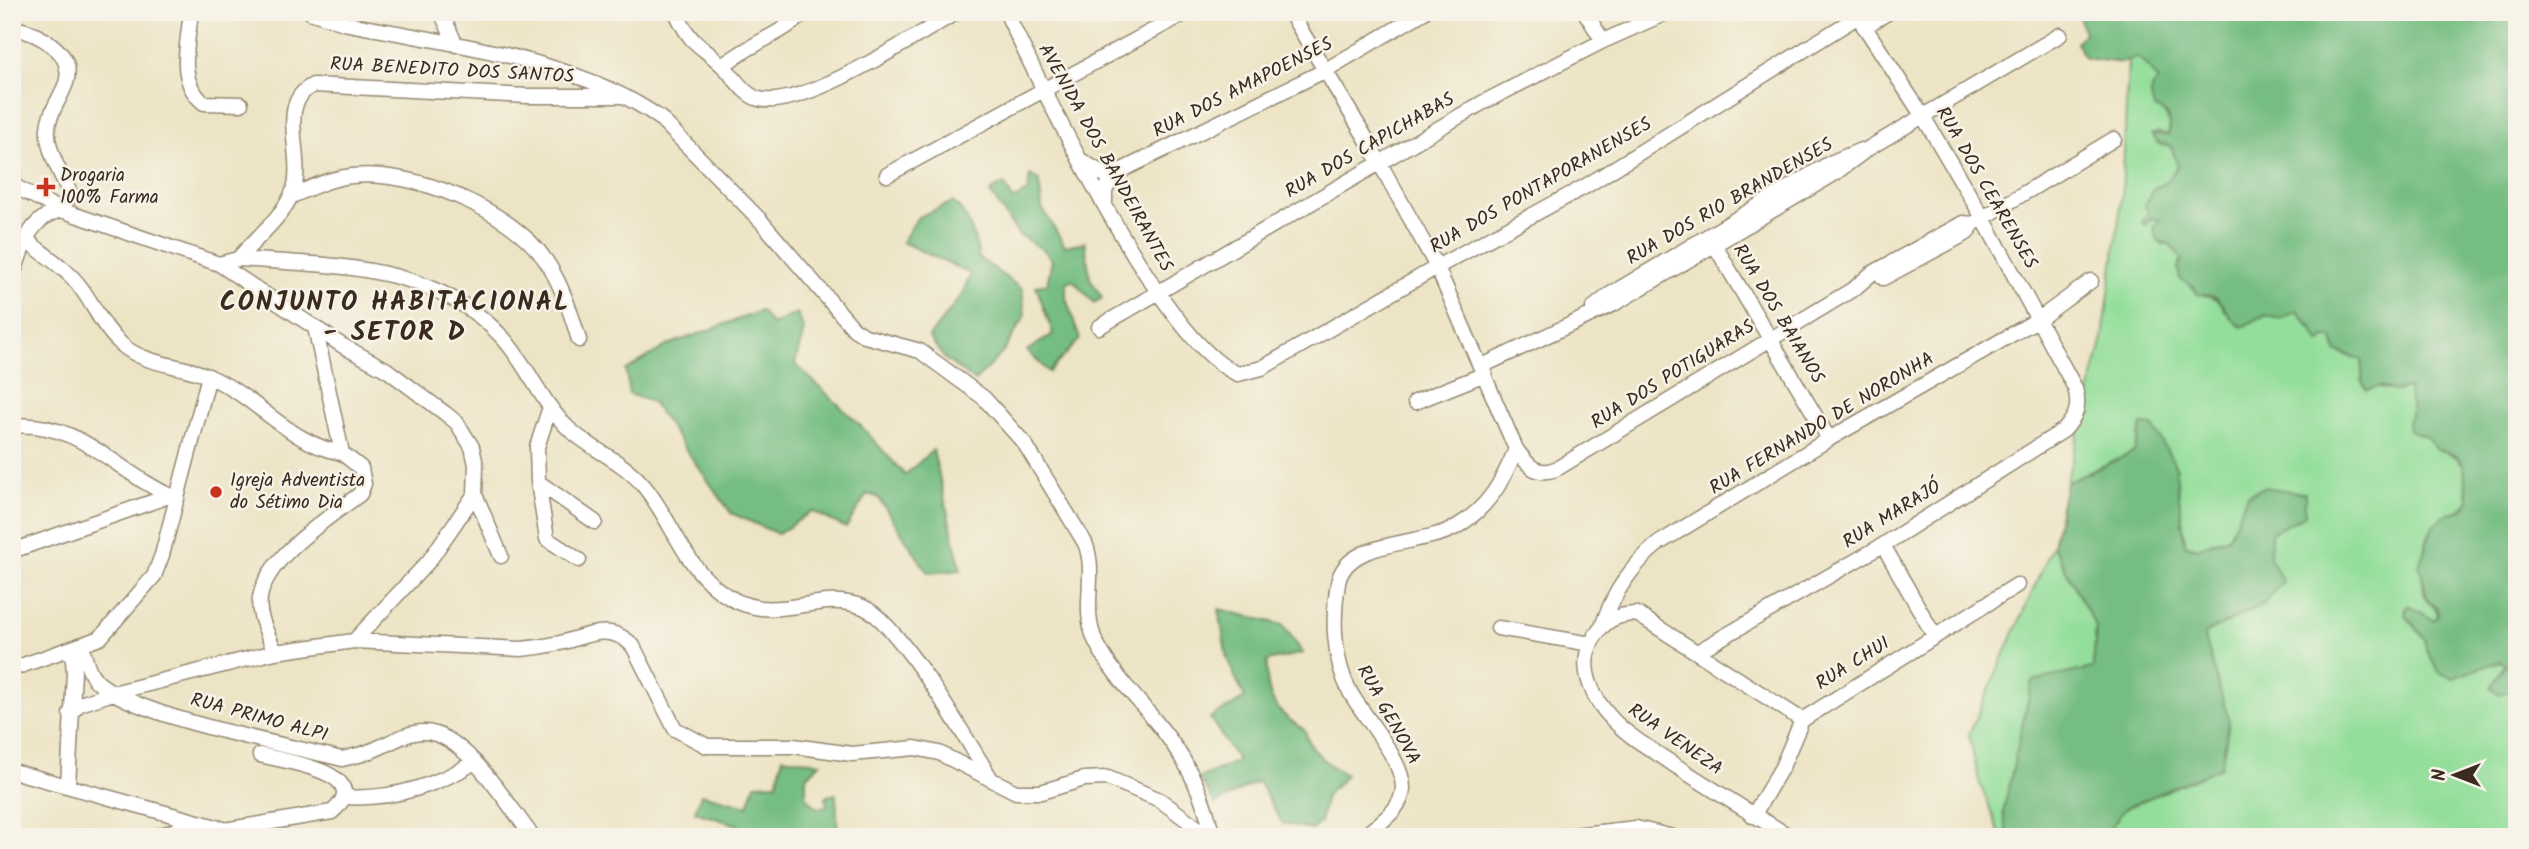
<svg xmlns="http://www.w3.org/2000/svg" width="2529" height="849" font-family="Kalam,sans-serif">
  <rect width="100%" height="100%" fill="#f7f3e8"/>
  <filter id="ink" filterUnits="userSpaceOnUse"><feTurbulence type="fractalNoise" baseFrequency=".0143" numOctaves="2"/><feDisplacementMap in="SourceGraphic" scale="14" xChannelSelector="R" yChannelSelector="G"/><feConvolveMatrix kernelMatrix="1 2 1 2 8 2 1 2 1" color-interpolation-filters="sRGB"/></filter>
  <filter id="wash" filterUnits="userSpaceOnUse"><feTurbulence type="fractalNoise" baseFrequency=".00686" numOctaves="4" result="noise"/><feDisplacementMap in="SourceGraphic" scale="28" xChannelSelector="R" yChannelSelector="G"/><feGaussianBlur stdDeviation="1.57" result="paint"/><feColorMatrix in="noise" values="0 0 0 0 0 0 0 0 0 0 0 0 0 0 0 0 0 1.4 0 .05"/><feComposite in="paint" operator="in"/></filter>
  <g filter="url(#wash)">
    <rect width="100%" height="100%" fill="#ede4c5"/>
    <path fill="#93de9a" stroke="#67845c" stroke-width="2" d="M2132,57h6l22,24 2,28 8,15 -2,11 -11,-3 -3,5 8,8 9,1 7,19 -12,18 -13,6 -5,31 8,-4 4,4 -3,5 5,19h8l13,15 -4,6c5,13 11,25 25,30 11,5 17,2 20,16l32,8 9,-4 32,-4 24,31 4,-5 8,1 9,16 19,5 2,24 32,8 13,-3 9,46 10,3 9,13c20,1 39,20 30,41l3,10c-9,13 -25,11 -35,24 -12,15 -13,51 -10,69 2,9 13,13 14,22l-4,4 -28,-14 -1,8 20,25 1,11 27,27 47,-16 5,3 -6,15 18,16v142h-413l21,-29 96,-41 8,-45 -25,-88 60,-30 7,-71 34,-18 -58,-20 -18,42 -32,11 -12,-4 -10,-79 -33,-40 -8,27 -68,31 37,-145 19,-142 6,-134z
      M2053,545l43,82 -3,41 -90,145 6,24h-8l-22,-56 -10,-47z"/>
    <path fill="#76bd82" stroke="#587450" stroke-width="2" d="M2073,12h444v683l-8,-4 -9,3 -9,-6 14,-24 -5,-3 -47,17 -13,-5 -14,-23 -1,-11 -20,-25 3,-9 26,15 4,-4 -1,-7 -11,-12 -1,-13 -6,-18 14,-41 16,-11 14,-4 6,-9c-7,-22 5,-49 -33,-51l-9,-13 -18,-7 -1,-8 4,-10 -4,-24 -13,3 -14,-5 -14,4 -4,-7 -2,-24 -25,-8 -3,-13 -8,-1 -6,5 -7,-14 -15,-17 -17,8 -15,-4 -23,12c-17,-9 -17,-25 -27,-30 -5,-2 -12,-2 -18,-3l-3,-7 -14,-8 -2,-11 4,-9 -12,-15 -13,-3 -4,-14 7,-7 -9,-2 -5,7 -4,-3 6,-9 -3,-8 8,-16 13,-6 12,-18 -7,-19 -13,-3 -6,-9 16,1c6,-13 -2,-24 -14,-27 -4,-12 -5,-21 5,-28l-21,-23 -16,6 -36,-5 -10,-15 8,-10 -4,-15z
      M1030,175l9,5 3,28 23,38 20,-4 5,36 12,20 -8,5 -21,-23 -7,3v15l14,41 -31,33 -22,-21 26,-17 -17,-48 11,-2 5,-24 -7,-9 -27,-17 -28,-42 14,-8 9,16 15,-9z
      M953,202c16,14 22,35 26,56l43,31 3,27 -21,35 -29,30 -30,-22 -16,-22 32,-41 10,-22 -69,-32 16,-25z
      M761,311l11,14 25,-12 7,17 -9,34 65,61 45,50 28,-25 28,120 -33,3 -50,-76 -11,-3 -21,34 -34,-17 -34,23 -47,-21 -79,-111 -23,-8 -3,-24 42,-25z
      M2142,425l11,1 22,39 10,80 12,3 32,-11 18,-42 17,-8 41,6v22l-34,18 -1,25 13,24 -19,22 -60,30 25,88 -8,45 -96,41 -21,29h-95l-6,-24 29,-132 61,-13 3,-41 -43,-82 13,-62 68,-31z
      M1219,609l64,16 20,28 -36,8c-2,36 7,51 38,69 4,21 23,35 41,45l-20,21 -6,26 -8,8 -30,-7 -24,-42 -43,23 -16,-26 39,-17 -28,-43 35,-20 -18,-39z
      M783,757l37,6 -14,15v19l11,11 10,-2 -1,-10 10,-2 2,43h-102l2,-12 -43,-13 6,-18 47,12 7,-22 22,-1z"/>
  </g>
  <g filter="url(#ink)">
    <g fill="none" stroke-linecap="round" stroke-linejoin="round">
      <defs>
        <path id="minor" d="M191,12c-3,32 -15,69 13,91l37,1
          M310,12l34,11c100,20 232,35 316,95l101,103 93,108 11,7 55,15 64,47 41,46 60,99c13,32 -5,66 11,99 19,38 50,64 74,98 22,30 35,61 43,97
          M441,12l15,33
          M676,12c16,36 24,31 48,55 11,11 20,28 35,32 42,12 158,-64 198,-87
          M1006,12c37,78 157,332 232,362l24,-6 175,-101 149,-81 271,-169
          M1290,12l77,128 70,127 79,182c13,18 21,28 42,19l297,-180 16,-14 92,-51 10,1
          M1585,12l18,29
          M12,27c25,6 64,24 54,56 -5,15 -17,29 -18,45 -2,22 14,48 23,67l-10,15
          M1864,27l25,-15
          M723,66c22,-20 64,-34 81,-54
          M1082,161l23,14 9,-1 -9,17v12
          M12,164l2,22
          M1114,174l210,-103 100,-59
          M887,175l300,-163
          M12,185l49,25 158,54 124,82 44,24 59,44 11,9 15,24 4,18 -1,29 26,62
          M292,196c20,-9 39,-18 60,-20 61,-7 160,34 194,85 16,24 25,52 33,79
          M12,244l13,-5c18,15 43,30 56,49 14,19 22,40 40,56 24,22 61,20 89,33 48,21 80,67 132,76
          M1714,244l115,195
          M238,259c16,-19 42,-40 53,-63 18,-34 -18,-91 22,-111l214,11h92
          M219,264l19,-5c94,7 195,3 265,79 25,28 38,64 65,90 23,22 53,31 75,57 27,32 40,77 73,103 55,45 97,-1 147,19 35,14 106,136 128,172
          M12,278c11,-30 15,-59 49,-68
          M1883,278l84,-45 6,-9 141,-85
          M1593,308l16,-13 221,-132 31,-13
          M1099,327l383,-224 121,-62 65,-29
          M1482,366l132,-62 220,-130 35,-26 191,-113
          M1415,402l70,-28
          M550,407l-13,40 1,35 9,57 32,21
          M12,426c68,-7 107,49 165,73
          M538,482l57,40
          M1883,545l52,92
          M12,551l157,-55
          M1602,627c11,-34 30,-62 57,-84l170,-104 210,-120 52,-38
          M1498,628l93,16
          M354,641l75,-80 46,-67
          M81,646c5,13 7,29 19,38 44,35 183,60 242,75 9,-2 18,-4 26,-7 18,-6 36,-20 56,-20 41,0 85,75 109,105
          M275,652c-5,-13 -13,-28 -15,-41 -8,-46 69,-93 100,-117l4,-10 -3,-16 -19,-15 -27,-126
          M1697,652l186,-107 181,-115c13,-14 16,-24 11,-42l-92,-170 -59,-100 -69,-106
          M12,669l88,-31 54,-62 8,-21 47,-179
          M70,713l10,-9 33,-11 162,-41 79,-11 167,8c13,-1 26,-3 39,-6 27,-7 50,-21 73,3l42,83 32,17h86l59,8 63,-6 24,5 77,39h25l43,-13 24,-1 52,22 50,37
          M12,771l241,66
          M68,786l6,-114 -2,-23
          M344,797c47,3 90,-10 131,-35
          M1753,816l29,-49 20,-47 215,-135
          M230,829l102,-17c45,-39 -49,-51 -72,-57
          M156,837l42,-15
          M1363,837c14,-12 39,-27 40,-48 1,-28 -39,-72 -53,-97 -17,-32 -18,-74 -12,-109 8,-45 83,-36 118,-56 32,-19 46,-44 60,-78
          M1556,837l80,-9 37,9
          M1791,837c-40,-23 -79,-48 -118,-73 -20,-14 -43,-26 -60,-44 -19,-19 -35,-51 -22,-77 11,-21 24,-29 46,-29l165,106"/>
      </defs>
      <use href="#minor" stroke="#948772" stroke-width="17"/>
      <use href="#minor" stroke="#fff" stroke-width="14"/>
    </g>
  </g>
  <g fill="#c8321e" stroke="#f7f3e8" stroke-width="2.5">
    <path d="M42.5 176.5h7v7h7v7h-7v7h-7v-7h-7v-7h7z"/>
    <circle cx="216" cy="492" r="7"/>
  </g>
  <g text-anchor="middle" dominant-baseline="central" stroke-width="5" stroke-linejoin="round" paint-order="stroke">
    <g font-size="19" fill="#3b2a1e" stroke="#f7f3e8">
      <text transform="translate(452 71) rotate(3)">RUA BENEDITO DOS SANTOS</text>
      <text transform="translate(1243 88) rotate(-27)">RUA DOS AMAPOENSES</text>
      <text transform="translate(1370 146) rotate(-30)">RUA DOS CAPICHABAS</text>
      <text transform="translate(1105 158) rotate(61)">AVENIDA DOS BANDEIRANTES</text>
      <text transform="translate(1541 186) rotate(-30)">RUA DOS PONTAPORANENSES</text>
      <text transform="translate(1986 188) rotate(60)">RUA DOS CEARENSES</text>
      <text transform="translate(1730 202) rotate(-30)">RUA DOS RIO BRANDENSES</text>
      <text transform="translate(1778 314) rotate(59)">RUA DOS BAIANOS</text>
      <text transform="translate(1673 375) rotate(-32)">RUA DOS POTIGUARAS</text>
      <text transform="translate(1822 424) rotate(-31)">RUA FERNANDO DE NORONHA</text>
      <text transform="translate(1892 515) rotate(-32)">RUA MARAJÓ</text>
      <text transform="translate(1853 664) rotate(-32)">RUA CHUI</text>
      <text transform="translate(1388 715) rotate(61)">RUA GENOVA</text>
      <text transform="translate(259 718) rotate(15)">RUA PRIMO ALPI</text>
      <text transform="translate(1675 740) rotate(35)">RUA VENEZA</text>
    </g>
    <g font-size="19" fill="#3b2a1e" stroke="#f7f3e8" text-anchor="start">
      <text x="60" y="176">Drogaria<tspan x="60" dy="22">100% Farma</tspan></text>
      <text x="230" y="481">Igreja Adventista<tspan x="230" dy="22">do Sétimo Dia</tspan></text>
    </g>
    <g font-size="26" font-weight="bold" letter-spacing="2" fill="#3b2a1e" stroke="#f7f3e8">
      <text x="395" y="303">CONJUNTO HABITACIONAL<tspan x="395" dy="30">- SETOR D</tspan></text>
    </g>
  </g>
  <rect width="2529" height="849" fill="none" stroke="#f7f3e8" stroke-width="42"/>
  <g transform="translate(2455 775) rotate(270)" stroke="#f7f3e8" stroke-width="5" paint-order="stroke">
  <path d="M0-5L12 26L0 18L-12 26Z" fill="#3b2a1e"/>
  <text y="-10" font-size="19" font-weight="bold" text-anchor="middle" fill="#3b2a1e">N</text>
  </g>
</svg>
